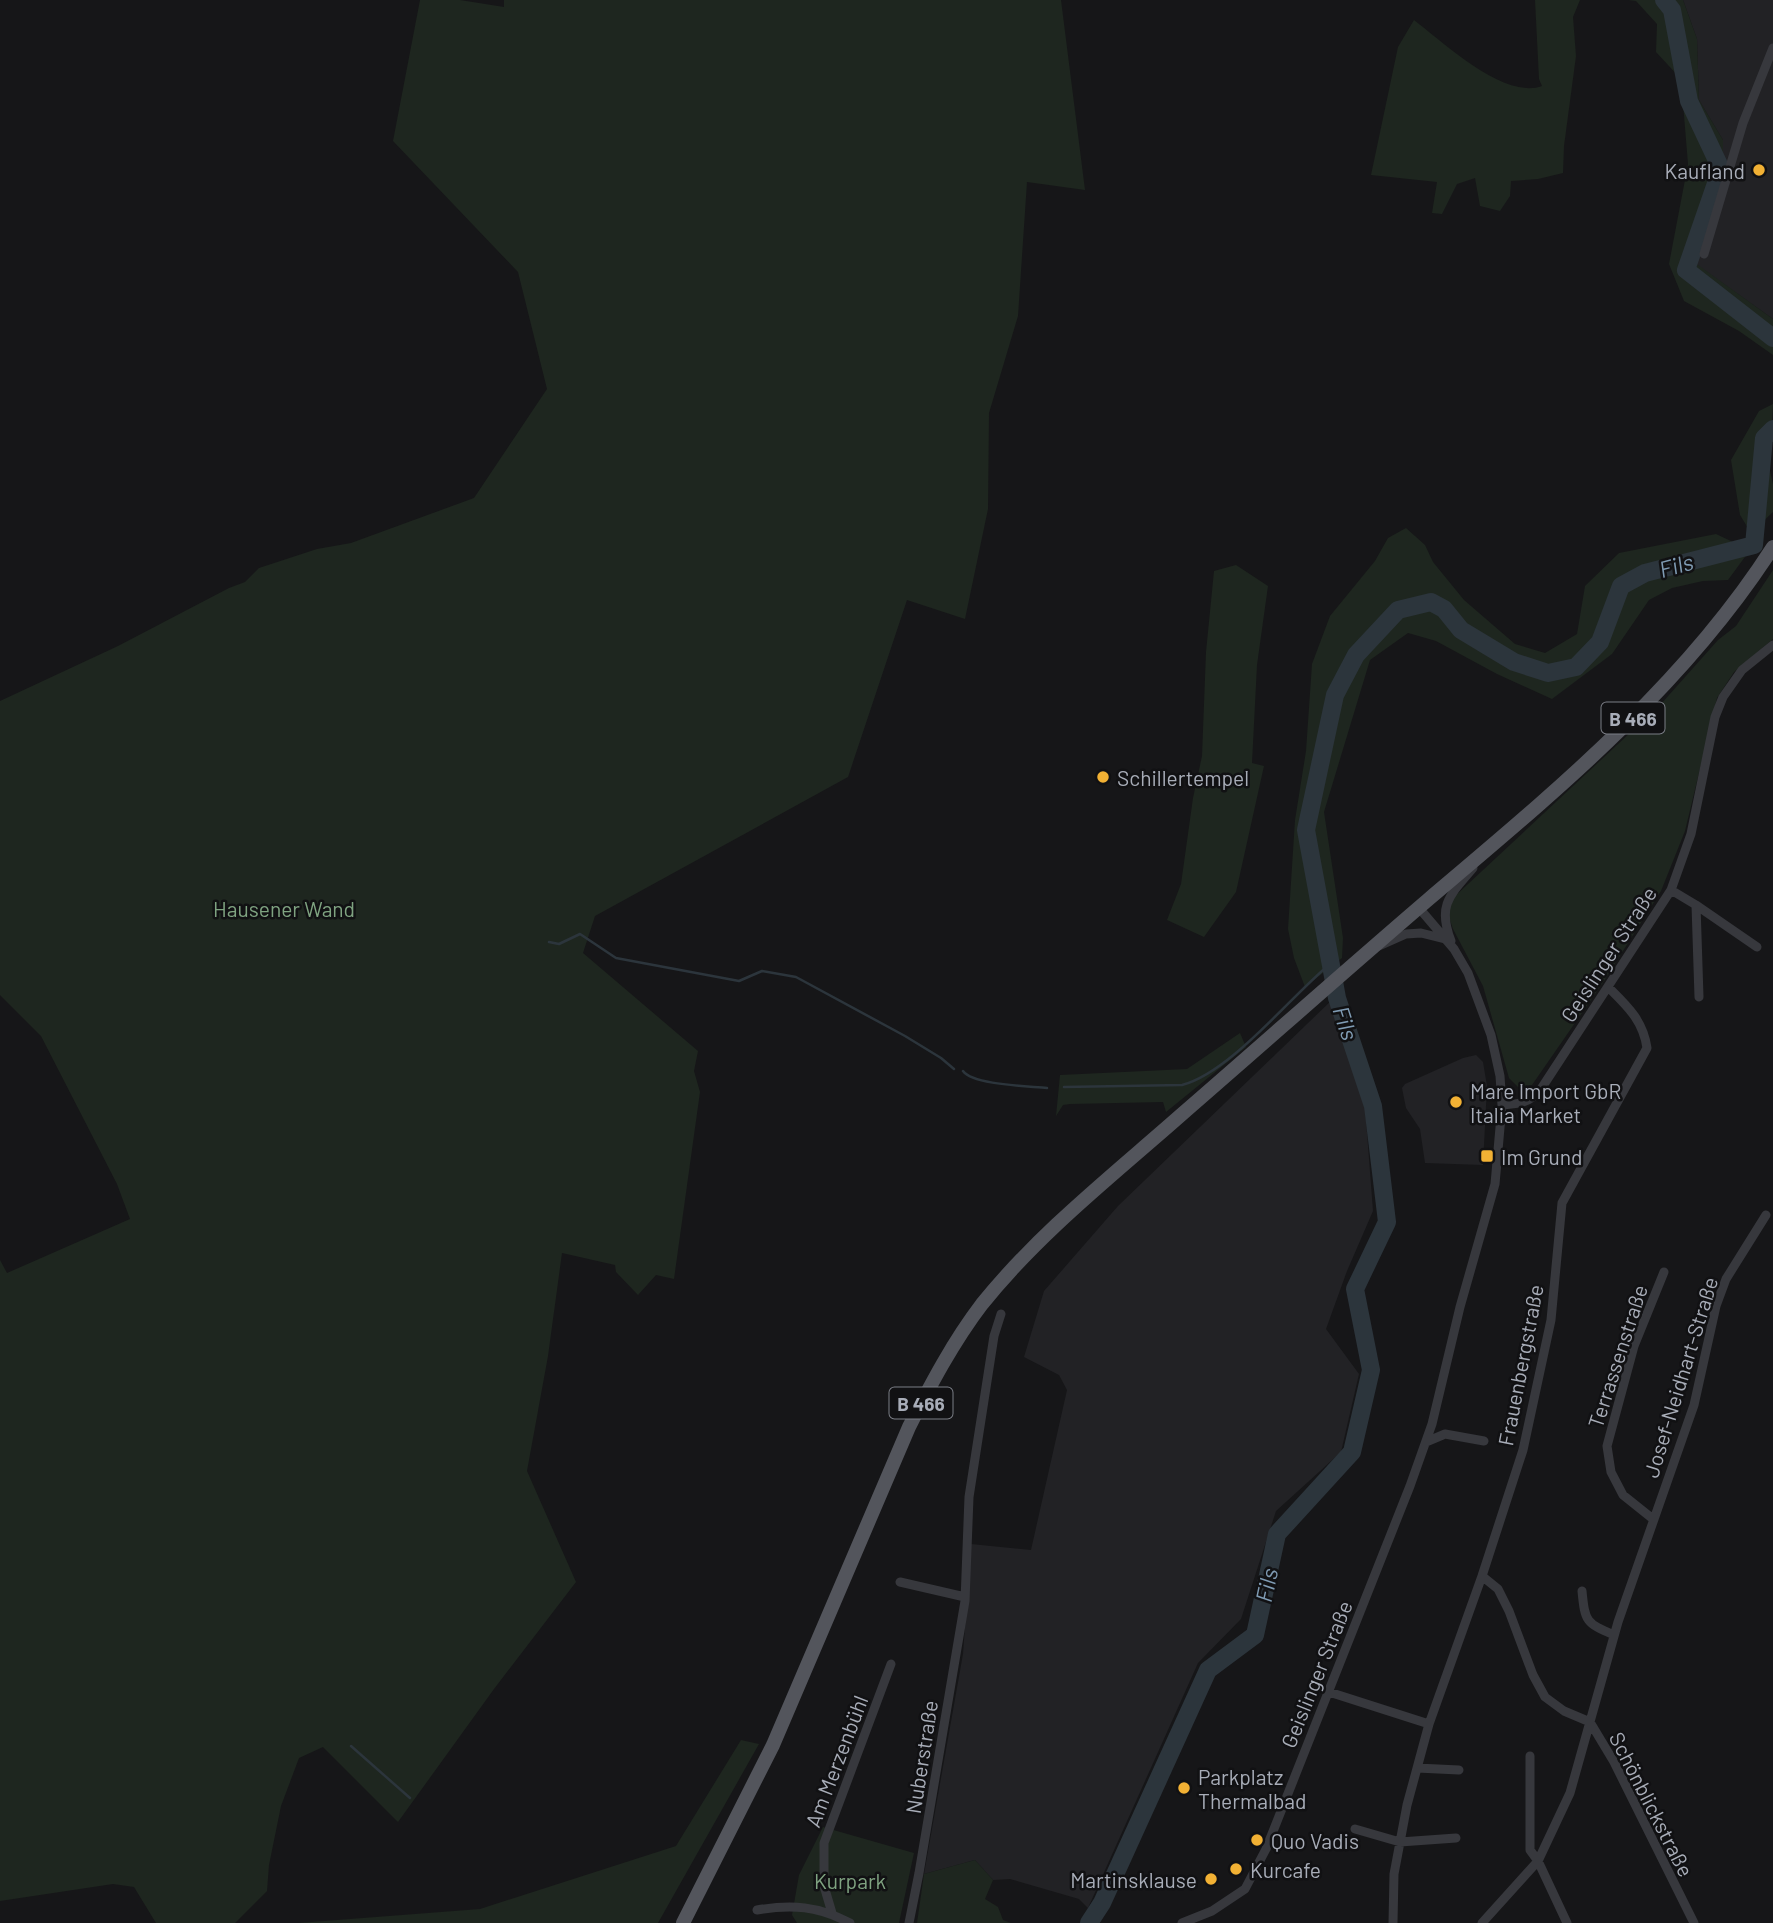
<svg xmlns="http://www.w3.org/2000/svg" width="1773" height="1923" font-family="Barlow,sans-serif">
  <rect width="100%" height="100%" fill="#161618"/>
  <path fill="#222225" d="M1683,0h90v319l-79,-56 -1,-21 30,-67v-35l-24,-40 -2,-61z
    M1334,998l30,95 9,118 -26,60 -21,58 33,45 -18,78 -65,59 -35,108 -43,44 -110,245 -9,-9 -69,-20 -17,1 -18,-20 -51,14 39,-220 8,-110 60,6 36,-160 -8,-15 -35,-18 20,-66 74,-85z
    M1476,1055l7,7 4,24 -4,79 -58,-2 -5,-34 -14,-21 -4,-20 3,-4 58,-26z"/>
  <path fill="#1e261f" d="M420,0h40l44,7v-7h557l24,190 -58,-8 -9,134 -29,97 -1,96 -23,110 -58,-19 -59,177 -253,139 -12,37 115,98 -4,20 6,21 -26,187 -18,-4 -18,20 -22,-23 -1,-7 -53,-12 -14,103 -21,115 49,111 -82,107 -96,133 -75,-75 -24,11 -18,48 -12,59 -2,26 -32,32h-79l-22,-36 -21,-3 -113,17v-641l7,13 123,-54 -13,-35 -76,-148 -41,-41v-294l118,-55 111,-58 16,-6 14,-14 58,-19 34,-6 123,-45 73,-109 -29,-117 -125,-131z
    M1535,0h45l-7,17 3,39 -12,90 -1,27 -25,6 -27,2 -1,15 -10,15 -20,-5 -5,-28 -18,6 -15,30 -10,-1 5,-31 -66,-7 27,-128 16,-27c29,22 90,80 128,66l-3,-7z
    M1628,0h55l14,39 2,61 24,40v35l-30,67 1,20 79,57v36l-34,-24 -55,-30 -15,-37 19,-100 -7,-85 -25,-27 1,-28 -21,-23z
    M1773,404l-3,67 3,13v28l-22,21 -11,-18 -9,-55 28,-49z
    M1406,528l19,17 8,17 31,38 51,44 30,9 32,-19 8,-48 34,-33 97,-19 34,16 -22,30 -25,1 -31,7 -23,12 -37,54 -60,45 -55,-25 -61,-33 -28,-8 -38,27 -46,152 19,126 -1,20 -37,29 -11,-29 -6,-29 7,-109 11,-69 6,-87 18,-48 45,-55 13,-23z
    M1236,565l32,21 -11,79 -5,98 12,3 -28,126 -32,45 -37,-17 14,-36 12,-86 9,-42 4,-104 8,-81z
    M1773,570v69l-39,33 -17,26 -32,133 -24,60 -59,93 -70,101 -14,2 -9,-9 -26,-92 -30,-57 -5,-15 5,-16 208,-194 57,-64 18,-14z
    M1240,1033l6,14 -80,65 -3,-10 -93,2 -7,1 -7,11 4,-41 127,-6z
    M741,1740l18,4 -101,179h-360l182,-14 196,-63z
    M823,1827l91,26 -15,70h-102l-5,-8 7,-40z
    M975,1860l18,20 -8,19 13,8 5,13 8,3h-94l7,-49z"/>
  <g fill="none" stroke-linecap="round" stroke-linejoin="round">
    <path stroke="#2c353c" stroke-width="2.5" d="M549,942l10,2 21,-10 36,24 123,23 23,-10 34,6 109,59 36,22 13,11
      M963,1071c10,14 65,15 84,17
      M1064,1087l118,-2c49,-13 108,-88 148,-121
      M351,1746l59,52"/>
    <path stroke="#2c353c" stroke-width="18" d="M1664,0l8,10 17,91 32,68 -35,101 87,68
      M1089,1923l13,-20 106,-233 47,-35 22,-101 75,-82 19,-82 -16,-81 32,-67 -14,-116 -36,-108 -31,-168 29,-135 21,-40 42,-45 33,-8 13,7 17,21 53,32 34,11 28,-6 24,-25 21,-56 24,-13 109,-28 10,-107 9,-9"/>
    <path stroke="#37383d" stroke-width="9" d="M1704,254l39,-131 30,-75
      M1671,890l25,15 3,92
      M1696,905l61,42
      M1451,941c-14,-36 -1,-46 22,-73
      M1379,946l27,-12 15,-1 24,6
      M1502,1105c18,-1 27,-2 39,-16l130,-199 20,-56 24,-117 8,-20 19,-27 31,-25
      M1426,1442l19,-8 39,7
      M1653,1519l-30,-24 -12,-23 -4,-26 27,-100 30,-74
      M1482,1576l16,13 11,22 24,64 12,22 19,14 26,11 24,40 80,161
      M900,1582l65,15
      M1582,1591c3,31 4,32 32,44
      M1329,1692l100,32
      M1530,1756v94l8,11 29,62
      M1417,1768l42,2
      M1355,1829l45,13 56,-4
      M757,1910c35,-6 61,-4 93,13
      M832,1913l-8,-27v-43l67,-179
      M909,1923l10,-50 46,-272 4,-104 25,-161 7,-22
      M1182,1923l30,-12 33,-22 21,-40 144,-363 22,-62 28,-117 35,-123 7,-79 -2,-29 -9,-41 -23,-62 -14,-24 -35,-41
      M1393,1923l1,-49 13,-69 22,-81 53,-148 41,-126 28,-130 11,-117 85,-155c-4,-28 -20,-42 -39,-61
      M1482,1923l56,-62 32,-68 48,-171 76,-217 22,-99 10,-27 40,-64"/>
    <path stroke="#53555c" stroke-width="14" d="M683,1923l90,-178 136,-318c22,-43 44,-85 73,-123 57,-71 131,-129 199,-189 83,-72 165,-145 249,-217 125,-106 254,-212 343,-351"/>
  </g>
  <g fill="#f2b134" stroke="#111113" stroke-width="2.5">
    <circle cx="1759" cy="170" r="7"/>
    <circle cx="1103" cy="777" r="7"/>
    <circle cx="1456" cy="1102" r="7"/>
    <rect x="1480" y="1149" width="14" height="14" rx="3.5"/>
    <circle cx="1184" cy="1788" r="7"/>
    <circle cx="1257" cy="1840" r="7"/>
    <circle cx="1236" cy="1869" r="7"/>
    <circle cx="1211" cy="1879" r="7"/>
  </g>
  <g text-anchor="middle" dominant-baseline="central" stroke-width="5" stroke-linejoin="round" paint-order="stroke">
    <g fill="#111113" stroke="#7b7e86" stroke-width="2">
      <rect x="1601.5" y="702.5" width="63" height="31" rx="5"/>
      <rect x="889.5" y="1387.5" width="63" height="31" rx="5"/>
    </g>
    <g font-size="19" font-weight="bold" fill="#a8adb8">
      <text x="1633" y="718">B 466</text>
      <text x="921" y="1403">B 466</text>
    </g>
    <g font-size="21" fill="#a8adb8" stroke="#111113" text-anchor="start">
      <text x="1745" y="170" text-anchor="end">Kaufland</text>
      <text x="1117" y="777">Schillertempel</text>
      <text x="1470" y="1090">Mare Import GbR<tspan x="1470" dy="24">Italia Market</tspan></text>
      <text x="1501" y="1156">Im Grund</text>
      <text x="1198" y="1776">Parkplatz<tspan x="1198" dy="24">Thermalbad</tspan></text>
      <text x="1271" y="1840">Quo Vadis</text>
      <text x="1250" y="1869">Kurcafe</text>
      <text x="1197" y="1879" text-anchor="end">Martinsklause</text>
    </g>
    <g font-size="21" fill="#7fa381" stroke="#111113">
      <text x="284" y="908">Hausener Wand</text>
      <text x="850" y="1880">Kurpark</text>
    </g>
    <g font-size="21" fill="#a8adb8" stroke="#111113">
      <text transform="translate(1608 954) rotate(-57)">Geislinger Straße</text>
      <text transform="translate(1617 1356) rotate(-72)">Terrassenstraße</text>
      <text transform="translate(1520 1365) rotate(-79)">Frauenbergstraße</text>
      <text transform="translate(1680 1377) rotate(-73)">Josef-Neidhart-Straße</text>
      <text transform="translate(1316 1674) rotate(-68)">Geislinger Straße</text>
      <text transform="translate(921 1757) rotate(-81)">Nuberstraße</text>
      <text transform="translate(836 1761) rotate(-69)">Am Merzenbühl</text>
      <text transform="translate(1652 1804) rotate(63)">Schönblickstraße</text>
    </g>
    <g font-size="23" font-style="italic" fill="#7f9bb3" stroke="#111113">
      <text transform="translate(1676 565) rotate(-15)">Fils</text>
      <text transform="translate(1346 1023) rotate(72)">Fils</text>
      <text transform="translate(1266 1585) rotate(-78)">Fils</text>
    </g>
  </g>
</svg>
